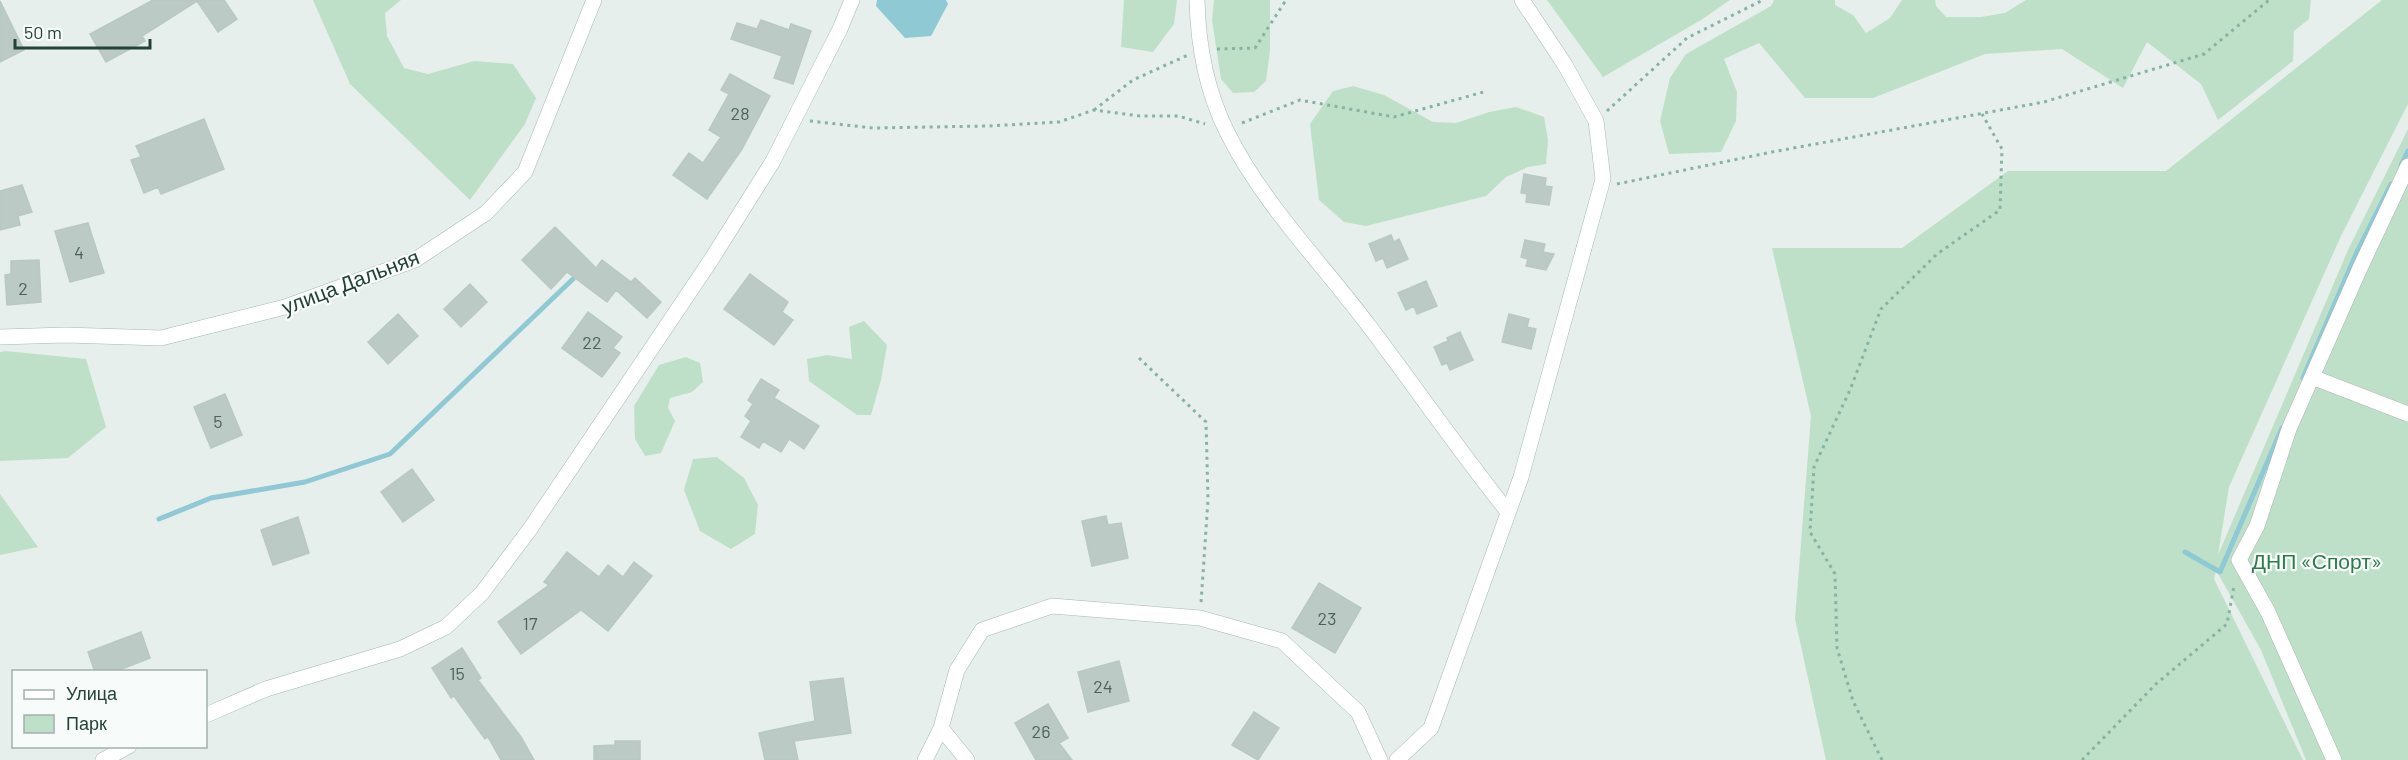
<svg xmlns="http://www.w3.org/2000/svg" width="2408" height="760" font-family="Barlow,sans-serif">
  <rect width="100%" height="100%" fill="#e6efeb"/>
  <path fill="#bfe0c8" d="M313,0h88l-16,13 2,23 17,32 24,6 46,-13 39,3 23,34 -11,26 -55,76 -120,-116z
    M1124,0h53l-3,24 -21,28 -32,-5z
    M1214,0h56v51l-4,30 -12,11 -21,1 -12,-14 -9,-59z
    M1547,0h183l-29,20 -98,57z
    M1774,0h61v5l18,10 13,18 24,-15 12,-18h33l1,6 10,11h35l24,-4 21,-13h285l-2,19 -15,12 -1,30 -75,59 -17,-36 -54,-42 -24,46 -61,-39 -77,5 -112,44h-68l-46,-55 -35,16 13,33 -1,29 -15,31 -52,2 -9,-33 10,-43 16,-24 85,-48z
    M2382,0h26v104l-67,132 -112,251 -11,68 130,-305 60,-121v631h-102l-45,-110 -45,-80 -2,9 89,181h-477l-31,-141 16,-203 -39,-168h130l106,-77h158z
    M1353,86l31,9 49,27 23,1 33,-11 27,-5 28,10 4,23 -2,24 -18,3 -22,10 -20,19 -120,30 -22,-4 -25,-22 -9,-76 23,-33z
    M864,321l23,24 -6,35 -10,35h-14l-48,-34 -2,-22 20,-4 25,4 -3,-32z
    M6,351l80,8 20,68 -38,31 -68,3v-109z
    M686,357l14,6 3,19 -11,10 -22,6 -2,10 7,13 -14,32 -16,3 -10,-17 -1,-33 25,-41z
    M717,457l27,21 14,27 -3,29 -24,15 -31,-18 -16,-41 9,-31z
    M0,494l38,53 -38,8z"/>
  <path fill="#8ec9d4" d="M877,0h69l2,4 -17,32 -26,2 -29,-32z"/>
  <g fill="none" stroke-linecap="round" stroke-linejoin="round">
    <path stroke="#8ec9d4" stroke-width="5" d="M2401,165l7,-14
      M2303,378l53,-124 35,-70
      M159,519l52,-21 94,-16 85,-28 183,-175
      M2185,552l35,20 62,-144"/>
  </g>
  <path fill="#bbcac4" stroke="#b8c9c2" stroke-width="1.5" d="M153,0h71l13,19 -19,13 -21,-31 -55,35 3,5 -39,21 -16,-28z
    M0,1l24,49 -24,12z
    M761,20l28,10 2,-6 20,7 -18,53 -19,-6 8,-22 -51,-17 6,-16 20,6z
    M730,74l40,22 -28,53 -35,50 -34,-24 16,-22 14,10 18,-26 -12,-7 20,-36 -8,-4z
    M204,119l20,50 -63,25 -3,-7 -14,6 -13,-33 10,-3 -5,-11z
    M1524,174l22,4 -1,8 7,1 -3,18 -23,-3 1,-8 -6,-1z
    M22,185l10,27 -14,4 2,9 -20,5v-39z
    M88,223l16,50 -34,9 -15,-51z
    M555,227l41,41 6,-8 29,22 4,-4 26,24 -14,16 -31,-28 -9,12 -40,-30 -16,17 -29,-29z
    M1391,235l3,7 5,-3 9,20 -21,9 -4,-10 -7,3 -7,-17z
    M1525,240l20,4 -2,8 11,2 -8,16 -20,-4 2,-7 -7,-2z
    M39,260l2,42 -34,3 -2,-30 6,-1v-13z
    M750,274l38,28 -6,10 11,8 -19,25 -50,-36z
    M1426,281l11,25 -20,8 -3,-8 -8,4 -8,-17z
    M470,284l17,18 -26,25 -17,-18z
    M588,312l34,25 -9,11 7,5 -18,24 -40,-29z
    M398,314l20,22 -30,28 -20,-22z
    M1509,314l20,5 -2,8 9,2 -5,20 -29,-7z
    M1460,332l13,28 -23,10 -3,-7 -5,2 -8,-18 14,-6 -1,-3z
    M761,379l18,11 -5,8 45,28 -15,23 -15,-10 -8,13 -18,-11 -4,7 -18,-11 10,-16 -6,-5 8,-12 -5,-4z
    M225,394l17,41 -31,13 -17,-41z
    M412,469l22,31 -31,22 -22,-30z
    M1106,516l2,9 13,-2 7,35 -36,8 -10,-45z
    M298,517l11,36 -36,12 -12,-35z
    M567,552l32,25 9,-12 15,12 11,-15 18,14 -44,55 -27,-21 -60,44 -23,-32 51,-37 -5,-3z
    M1319,583l42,25 -26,45 -43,-25z
    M141,632l9,26 -36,14h-19l-7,-20z
    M462,648l19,30 -3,2 43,57 13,23h-33l-13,-23 -3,2 -31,-43 -3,2 -19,-30z
    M1119,661l10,40 -41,11 -10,-40z
    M843,678l8,55 -57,8 4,19h-33l-6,-27 56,-12 -5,-39z
    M1048,704l20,34 -9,5 13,17h-36l-21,-37z
    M1254,712l25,16 -21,32 -26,-15z
    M615,741h25v19h-46v-14l21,-1z"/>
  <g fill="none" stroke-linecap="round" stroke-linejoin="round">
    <defs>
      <path id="minor" d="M1197,0c1,44 10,92 30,132 35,71 95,131 142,194 47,62 91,126 139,186
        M0,337l66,-2 95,3 124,-31 130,-47 71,-47 39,-41 69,-172
        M2312,377l96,37
        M206,715l60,-26 134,-40 46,-22 36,-34 48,-64 181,-269 62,-99 67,-132 12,-29
        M941,728l26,32
        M103,760l26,-14
        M925,760l16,-32 16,-58 25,-40 70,-24 148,12 82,23 76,71 22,48
        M1397,760l34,-32 90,-251 82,-298 -7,-58 -31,-56 -43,-65
        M2334,760l-66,-148 -29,-52 18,-34 32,-97 71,-161 48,-102"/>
    </defs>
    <use href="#minor" stroke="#a8b8b2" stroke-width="16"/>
    <path stroke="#86b3a5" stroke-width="3" stroke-dasharray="3 4.5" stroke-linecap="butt" d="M1217,49l38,-1 31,-48
      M1094,110l39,-30 55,-25
      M1607,111l80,-73 76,-38
      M810,121l63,7 115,-2 71,-4 35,-12 46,6h38l27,8
      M1242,123l58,-23 94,17 93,-26
      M1617,184l155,-32 272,-50 160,-48 65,-54
      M1139,358l67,64 2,78 -7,103
      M1882,760l-29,-59 -16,-53 -2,-74 -25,-42 4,-65 36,-77 31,-81 56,-55 63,-44 2,-61 -20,-35
      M2082,760l74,-76 71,-60 7,-38"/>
    <use href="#minor" stroke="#fff" stroke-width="15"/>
  </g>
  <g text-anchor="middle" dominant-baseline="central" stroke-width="4.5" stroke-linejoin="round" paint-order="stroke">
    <g font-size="18" fill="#4a645c">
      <text x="740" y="113">28</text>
      <text x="79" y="252">4</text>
      <text x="23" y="288">2</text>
      <text x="592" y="342">22</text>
      <text x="218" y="421">5</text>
      <text x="1327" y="618">23</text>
      <text x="530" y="623">17</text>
      <text x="457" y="673">15</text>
      <text x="1103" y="686">24</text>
      <text x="1041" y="731">26</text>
    </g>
    <g font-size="21" fill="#24423a" stroke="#f7fbf9">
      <text transform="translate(350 281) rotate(-21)">улица Дальняя</text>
    </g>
    <g font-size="21" fill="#2d7a4b" stroke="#f7fbf9">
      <text x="2317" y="560">ДНП «Спорт»</text>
    </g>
  </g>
  <rect x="12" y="670" width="195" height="78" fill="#f7fbf9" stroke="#a3b1ad" stroke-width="1.5"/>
  <rect x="24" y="690" width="30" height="9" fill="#ffffff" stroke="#a3b1ad" stroke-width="1.5"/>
  <text x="66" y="700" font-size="18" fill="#24423a">Улица</text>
  <rect x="24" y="715" width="30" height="18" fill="#bfe0c8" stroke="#a3b1ad" stroke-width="1.5"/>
  <text x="66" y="730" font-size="18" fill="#24423a">Парк</text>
  <path d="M15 39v9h135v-9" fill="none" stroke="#24423a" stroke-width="3"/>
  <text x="24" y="39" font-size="18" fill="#24423a" stroke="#f7fbf9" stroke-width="4.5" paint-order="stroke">50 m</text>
</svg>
